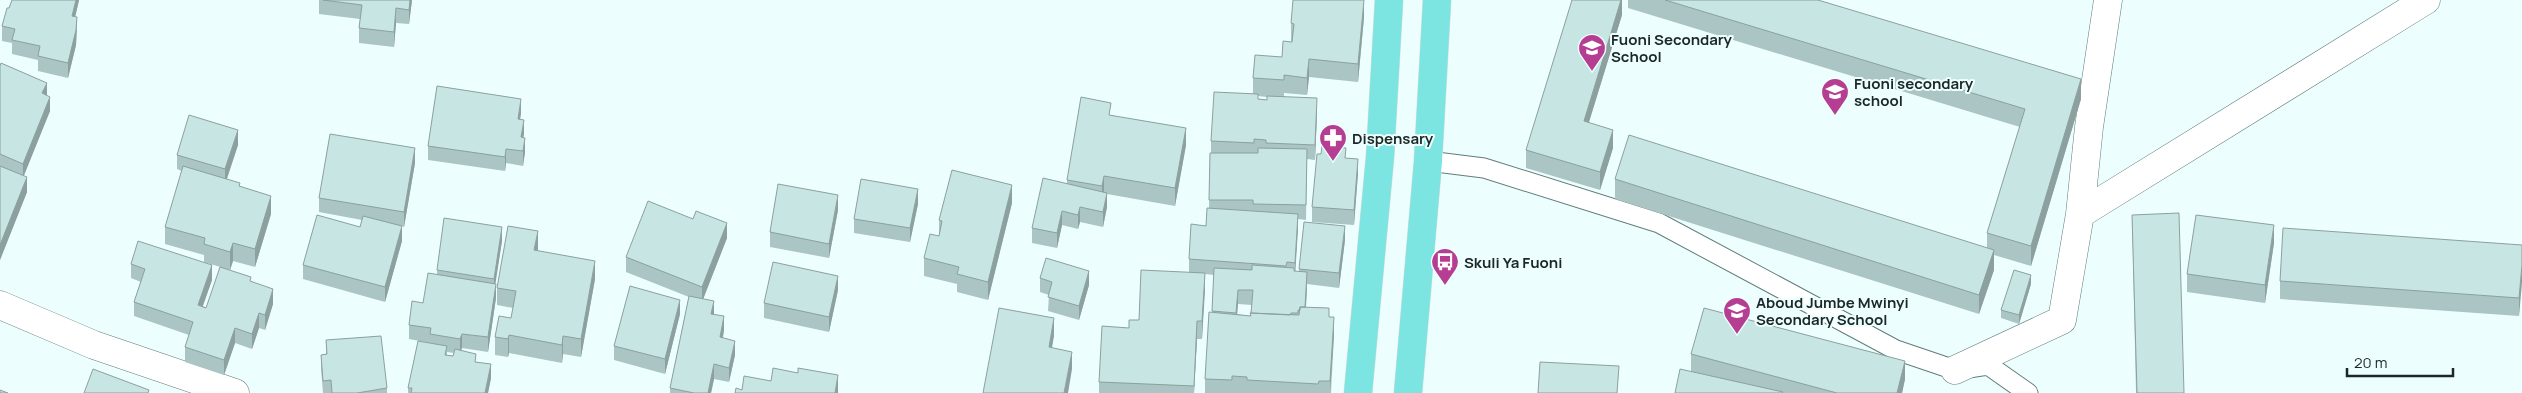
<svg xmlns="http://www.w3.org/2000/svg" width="2522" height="393" font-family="Manrope,sans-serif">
  <rect width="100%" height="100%" fill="#ecfffe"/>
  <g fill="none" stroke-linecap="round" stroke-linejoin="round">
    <defs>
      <path id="service" d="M1428,161l56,7 175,55 237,127 59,20 33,-5 40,28"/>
      <path id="minor" d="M2080,214l9,-87 19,-127
        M0,305l94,40 141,48
        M1955,370l107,-50 18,-106 346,-214"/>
      <path id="primary" d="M1358,393l22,-236 9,-157
        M1408,393l20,-232 9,-161"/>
    </defs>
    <use href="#service" stroke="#617d7b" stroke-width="21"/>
    <use href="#minor" stroke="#617d7b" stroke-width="29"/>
    <use href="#primary" stroke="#dbdddc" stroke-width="29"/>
    <use href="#service" stroke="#fff" stroke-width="19"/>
    <use href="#minor" stroke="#fff" stroke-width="28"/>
    <use href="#primary" stroke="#7ce5e1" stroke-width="28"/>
  </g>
  <path fill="#aac5c3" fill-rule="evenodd" d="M12,0h67l-4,17 2,15 -1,13 -8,33 -30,-7v-11l-26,-6v-11l-10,-2v-15l7,-18z
    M319,0h93l-3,24 -13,-1 -2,24 -35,-4v-15l1,-9 -41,-5z
    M1622,0v15l-33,107 24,26 -13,42 -74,-22v-18z
    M1628,0h190l263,99 -50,167 -37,-11v15l-15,44 -364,-115v-20l372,69v-15l33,-106 -392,-119z
    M1364,17l-6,65 -49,-5 -2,18 -23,-2v3l33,17 -2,47 -8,-1 -1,61 -8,-1 -3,53h4v-3l46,-29 -6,48 -32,-4 -1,23 23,10 5,18 -3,58h-126v-14l7,-67 2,-37 -9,-1 -3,65h-5l-3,54h-95v-11l30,-54 10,-8 50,-48v-13l17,-33 3,-18 1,-55h1v-12l42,-47v-16l29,-21 10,-15 -1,-1v-18zM1258,96l9,1v3l-9,-1zM1238,304l14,1 -2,11 -13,-2z
    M0,66l47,29 3,16 -27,65 4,16 -27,68z
    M521,113l-1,6 4,15 -1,3 2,15 -2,14 -17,-3 -1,8 -77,-11v-14z
    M1111,115l75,30 -11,61 -68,-12v13l-4,20 -23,-5 -2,7 -16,-4 -5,23 -25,-5v-15l35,-44v-4z
    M238,145l-11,34 13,8 31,27 -16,53 -22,-6 -3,9 -26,-8v-7l-39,-11v-17l17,-56 -5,-2v-14z
    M1321,154l25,4 12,15 -4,52 -42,-3v-15z
    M415,163l-11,64 -2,-1v15l-17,61 -82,-23v-14l57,-38 2,-7 -43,-8v-14z
    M1012,203l-24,97 -31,-8v-8l-33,-8v-18l15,-22v-16z
    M918,204l-8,38 -56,-9v-14z
    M838,210l-9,48 -59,-11v-15z
    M2132,215l52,178h-48z
    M727,238l-24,61 11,15 10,16 -1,8 12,17 -6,27 -15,-3 -3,14h-41v-5l19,-91 -63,-25v-15z
    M502,241l-7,42 1,15 -8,54 -26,-4 -1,2 15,12 15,16 -3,15h-80v-5l22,-45 -21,-4v-14l14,-22 14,-29v-4zM447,352l7,1 -1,3 -6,-1z
    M2274,243l-9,60 -78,-11v-18z
    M2522,245l-3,71 -239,-17v-18z
    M537,250l58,29 -14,78 -18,-3 -1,9 -53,-10 -1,4 -13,-2v-18l16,-19 2,-10 -16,-3v-17z
    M131,264l81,16 -9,26 3,2 45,-27 22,23 -8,26 -6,-2 -7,21 -17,-6 -11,32 -39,-13v-15l4,-12 -55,-19v-14l7,-20 -10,-4z
    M1040,278l49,7 -10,35 -31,-9 1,-16 -9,-3z
    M2031,284l-12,40 -18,-6v-8z
    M838,290l-9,42 -65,-14v-15z
    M680,314l-15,60 -51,-14v-14z
    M326,340l61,48v5h-64l-2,-24v-14l5,-1z
    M1691,354l214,25 -3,14h-227l16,-22z"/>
  <path fill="#8ba09f" d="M76,0h3l-7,31v-15z
    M410,0h2l-3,24v-14z
    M1364,0v17l-6,65v-18z
    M1621,0h1v15l-38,123v-17z
    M396,8v15l-2,24v-15z
    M77,17l-1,28 -8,33v-15z
    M1309,59v18l-2,18v-17z
    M2081,79v20l-50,167v-20z
    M47,83v14l-5,-4z
    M50,97v14l-27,67v-14z
    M1317,98v15l-2,47v-15z
    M521,99v14l-3,21v-15z
    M524,120v14l-3,17v-14z
    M1186,128v17l-11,61v-18z
    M238,130v15l-13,39v-15z
    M1613,130v18l-13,42v-18z
    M525,138v14l-2,14v-15z
    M415,148v15l-11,64v-15z
    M506,149v14l-1,8v-14z
    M1358,159v14l-4,52v-15z
    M1104,176v18l-2,10v-18z
    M27,177v15l-27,68v-15z
    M1012,185v18l-24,97v-18z
    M918,189v15l-8,38v-14z
    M1107,193v14l-4,20v-15z
    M838,195v15l-9,48v-14z
    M271,196v18l-16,53v-18z
    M1080,207v15l-2,7v-14z
    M1062,211v14l-5,23v-15z
    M1298,214v15l-3,48v-14z
    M727,223v15l-25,64v-15z
    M2274,225v18l-9,60v-18z
    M402,226v15l-17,61v-15z
    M1345,226v14l-6,48v-15z
    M502,227v14l-8,52v-14z
    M538,231v18l-4,19v-18z
    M233,243v18l-3,9v-18z
    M1994,250v20l-15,44v-19z
    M595,261v18l-14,78v-18z
    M212,265v15l-14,39v-14z
    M2522,265v18l-3,33v-18z
    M1089,271v14l-10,35v-14z
    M1307,272v14l-2,39v-15z
    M1205,273v18l-3,48v-18z
    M2031,275v9l-12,40v-9z
    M838,276v14l-9,42v-15z
    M496,284v14l-8,54v-15z
    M273,289v15l-8,26v-15z
    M1238,290v14l-2,23v-14z
    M680,300v14l-15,60v-15z
    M714,301v15l-3,-2z
    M259,313v15l-7,21v-15z
    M724,316v14l-4,22v-15z
    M1334,317v18l-4,58v-12z
    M1054,318v18l-5,29v-18z
    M1197,321v18l-3,54v-7z
    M235,328v15l-11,32v-15z
    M462,334v14l-2,6v-15z
    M509,335v18l-1,4v-18z
    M563,336v18l-1,9v-18z
    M735,341v14l-6,27v-14z
    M1072,352v17l-4,24h-4z
    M1905,361v18l-3,14h-5z
    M491,364v14l-3,15h-3z
    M714,364v15l-3,14h-3z
    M838,375v18h-3z"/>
  <path fill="#c6e5e3" stroke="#8ba09f" d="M12,0h64l-4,16 5,1 -1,13 -8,33 -30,-7 2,-10 -28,-6 3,-11 -13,-3 5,-18h2z
    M323,0h87l-1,10 -13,-2 -2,24 -35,-4 3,-23z
    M1293,0h71l-6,64 -49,-5 -2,19 -23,-3v5l-31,-2 2,-23 27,2 1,-16 9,1 2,-18 -3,-1z
    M1572,0h49l-37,121 29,9 -13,42 -74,-22z
    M1665,0h153l263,79 -50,167 -44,-13 38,-124z
    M1,63l46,20 -5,10 8,4 -27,67 -23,-10v-88z
    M437,86l84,13 -3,20 6,1 -3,17 4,1 -2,13 -17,-2 -1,8 -77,-11z
    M1214,92l44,2v5l9,1v-4l50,2 -2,47 -49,-2v-3l-12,-1v4l-43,-2z
    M1081,97l30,6 -2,12 77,13 -11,60 -71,-12 -2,10 -35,-6z
    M189,115l49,15 -13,39 -48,-14z
    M330,134l85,14 -11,64 -85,-14z
    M1629,135l365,115 -15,45 -364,-116z
    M1322,146l24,2 -1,10 13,1 -4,51 -42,-3 5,-53h4z
    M1258,148l49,1 -1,56 -53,-1v-4h-44l1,-47h48z
    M0,166l27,11 -27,68z
    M183,166l57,17 -1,3 32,10 -16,53 -22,-6 -3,9 -26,-8 1,-6 -40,-11z
    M952,170l60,15 -24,97 -31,-8 2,-7 -35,-9 6,-24 9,2 3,-15 -3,-1z
    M1043,178l64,15 -4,19 -23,-5 -2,8 -16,-4 -5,22 -25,-5z
    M861,179l57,10 -8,39 -56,-9z
    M778,184l60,11 -9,49 -59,-12z
    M648,201l45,18 3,-8 31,12 -25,64 -76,-30z
    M1207,208l91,6 -3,49 -8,-1 -1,4 -97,-7 2,-35 15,2z
    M2179,213l5,180h-47l-5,-178z
    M317,215l43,12 3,-11 39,10 -17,61 -82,-22z
    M2196,215l78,10 -9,60 -78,-11z
    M444,218l58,9 -8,52 -57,-9z
    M1304,222l41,4 -6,47 -40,-4z
    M508,226l30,5 -4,19 61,11 -14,78 -18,-3 -1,9 -53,-10 -1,4 -13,-2 4,-21 12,2 5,-27 -19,-3z
    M2283,228l239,17v20l-3,33 -239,-17z
    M138,241l74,24 -14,40 8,3 14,-41 31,10 -1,4 23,8 -8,26 -6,-2 -7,21 -17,-6 -11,32 -39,-13 8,-25 -59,-20 11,-33 -14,-5z
    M1046,258l43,13 -10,35 -31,-9 4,-15 -12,-4z
    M773,262l65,14 -9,41 -65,-14z
    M1252,265l42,3v3l13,1 -2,35h-5v3h-2v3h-7l-1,2 -39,-2 2,-23h-15l-2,23 -24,-2 2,-43 38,2z
    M1141,270l64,3 -3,48h-5l-3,65 -95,-4 3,-56 27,2v-8h10z
    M2014,270l17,5 -12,40 -18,-5z
    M428,273l68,11 -8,53 -26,-3 -2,5 -30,-5 1,-6 -22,-3 3,-24 11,2z
    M630,286l50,14 -15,59 -51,-13z
    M689,296l25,5 -3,13 13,2 -4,21 15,4 -6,27 -15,-4 -6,29h-14l-24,-5z
    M1300,307l29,1v9h5l-4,64h-11l-1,3 -71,-4v-3l-15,-1v4l-27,-1 4,-67 42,4 -1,-3 49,2z
    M999,308l55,10 -5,29 23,5 -8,41h-81z
    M1704,308l201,53 -8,32h-60l-146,-39z
    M381,336l6,52 -30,5h-25l-1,-13 -8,1 -2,-26 6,-1 -1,-14z
    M418,341l29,5 -2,9 8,1 2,-7 21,5 -1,8 16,2 -6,29h-74l1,-5h-4z
    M1540,362l79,4 -2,27h-79z
    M773,368l25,5v-5l40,7 -3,18h-100l1,-5 6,2 2,-14 27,5z
    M93,369l56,21 -1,3h-64z
    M1680,369l103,23 -1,1h-107z
    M0,390l8,3h-8z"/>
  <defs>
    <symbol id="school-pin" viewBox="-11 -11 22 30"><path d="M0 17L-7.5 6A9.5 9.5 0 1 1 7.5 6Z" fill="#b53e93" stroke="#ecfffe"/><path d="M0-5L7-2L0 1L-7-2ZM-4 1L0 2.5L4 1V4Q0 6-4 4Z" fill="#fff"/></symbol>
    <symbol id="pharmacy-pin" viewBox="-11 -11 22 30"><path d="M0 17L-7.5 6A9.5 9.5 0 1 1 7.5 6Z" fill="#b53e93" stroke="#ecfffe"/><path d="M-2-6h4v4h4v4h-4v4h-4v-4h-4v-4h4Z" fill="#fff"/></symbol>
    <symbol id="bus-pin" viewBox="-11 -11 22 30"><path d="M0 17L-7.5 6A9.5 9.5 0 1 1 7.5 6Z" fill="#b53e93" stroke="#ecfffe"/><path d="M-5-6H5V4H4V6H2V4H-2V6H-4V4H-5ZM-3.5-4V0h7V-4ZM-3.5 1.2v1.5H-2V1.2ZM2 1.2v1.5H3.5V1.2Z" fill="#fff"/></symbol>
  </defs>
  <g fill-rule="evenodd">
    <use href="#school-pin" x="1576" y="32" width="32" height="43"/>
    <use href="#school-pin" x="1819" y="76" width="32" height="43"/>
    <use href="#pharmacy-pin" x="1317" y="122" width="32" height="43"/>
    <use href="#bus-pin" x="1429" y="246" width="32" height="43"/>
    <use href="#school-pin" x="1721" y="295" width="32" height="43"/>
  </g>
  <g text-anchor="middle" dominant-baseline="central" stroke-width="4" stroke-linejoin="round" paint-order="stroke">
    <g font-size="15" font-weight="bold" fill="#1c2827" stroke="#ecfffe" text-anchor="start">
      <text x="1611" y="39">Fuoni Secondary<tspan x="1611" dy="17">School</tspan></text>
      <text x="1854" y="83">Fuoni secondary<tspan x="1854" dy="17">school</tspan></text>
      <text x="1352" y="138">Dispensary</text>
      <text x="1464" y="262">Skuli Ya Fuoni</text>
      <text x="1756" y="302">Aboud Jumbe Mwinyi<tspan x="1756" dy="17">Secondary School</tspan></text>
    </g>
  </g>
  <path d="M2347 368v8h106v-8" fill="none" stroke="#1c2827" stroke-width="2.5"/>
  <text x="2354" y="368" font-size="15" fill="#1c2827" stroke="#ecfffe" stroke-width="4" paint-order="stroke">20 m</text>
</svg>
